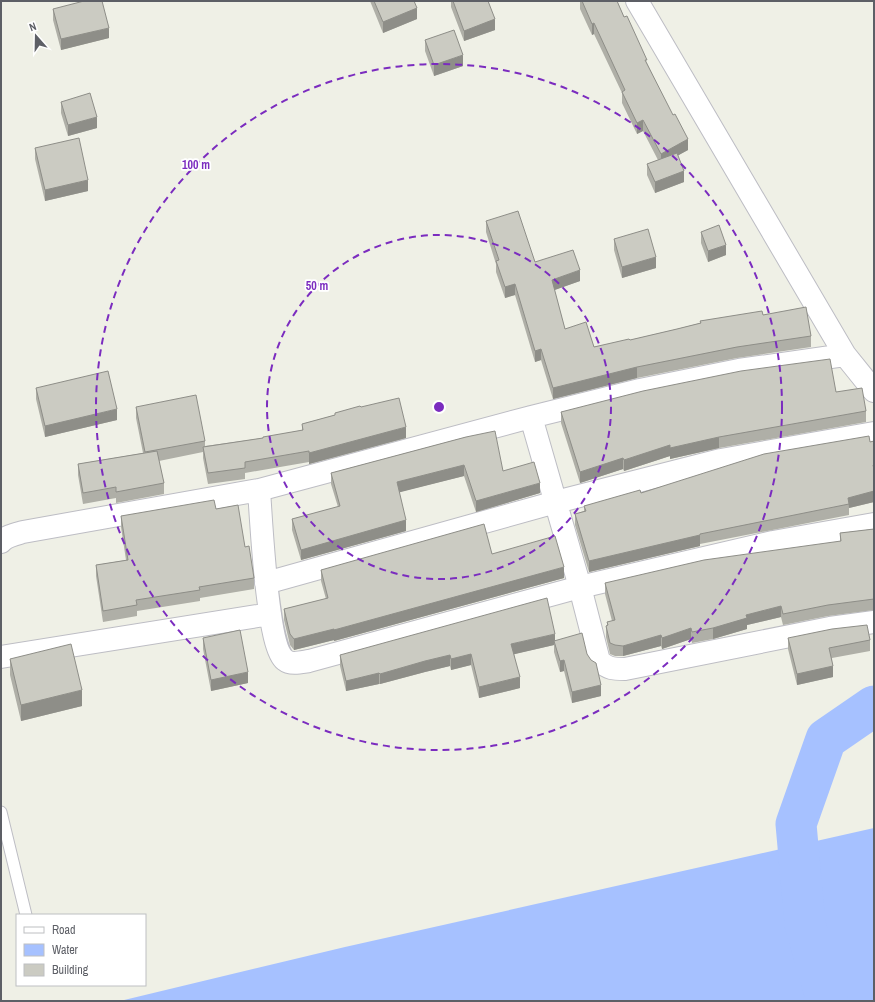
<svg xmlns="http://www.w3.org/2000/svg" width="875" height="1002" font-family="'Archivo Narrow',sans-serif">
  <rect width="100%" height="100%" fill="#eff0e6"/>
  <path fill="#a6c1ff" d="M874,828v173h-754l225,-54z"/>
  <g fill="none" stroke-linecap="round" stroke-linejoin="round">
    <path stroke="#a6c1ff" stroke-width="41" d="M827,1001l-22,-77 -9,-100 30,-85 48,-33"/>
    <defs>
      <path id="service" d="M1,812l25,103"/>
      <path id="minor" d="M637,1l208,354 29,36
        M531,417l49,170 19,74c10,8 14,8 26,8l205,-41 44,-6
        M259,490c2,27 8,157 26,170 6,5 17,2 24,1l271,-74 193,-45 101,-18
        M1,542c5,-6 15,-8 22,-10l236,-42 272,-73 109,-27 99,-20 106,-15
        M266,583l290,-81 165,-42 153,-27
        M1,657l269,-43"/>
    </defs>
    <use href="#service" stroke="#bdbdc4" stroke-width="13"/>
    <use href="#minor" stroke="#bdbdc4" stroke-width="24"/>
    <use href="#service" stroke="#fff" stroke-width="11"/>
    <use href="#minor" stroke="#fff" stroke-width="22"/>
  </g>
  <path fill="#afafa7" d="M370,1h44l3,18 -34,14z
    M451,1h37l7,29 -31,11 -13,-34z
    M580,1h37l7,16 23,46 41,87 -10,5 6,27 -29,11 -8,-18v-11l11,-4 -15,-29 -6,3 -15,-31v-10l-28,-59 -2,1 -12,-26z
    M53,9l56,29 -48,12 -8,-30z
    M425,40l38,26 -29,10 -9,-25z
    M61,102l36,26 -29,8 -7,-23z
    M35,148l53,43 -43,10 -10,-42z
    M486,221l49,41 45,19 -26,9 11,39 29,18 36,-7 47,-11 23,-6v-2l63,-6 48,21v11l-74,11 -100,20 -84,21 -12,-39 -6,2 -20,-67 -10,3 -9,-26v-8l-10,-32z
    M701,232l25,23 -18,7 -7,-19z
    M614,239l42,29 -34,10 -8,-28z
    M36,388l81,32 -72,17 -9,-38z
    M836,392l30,19v11l-147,26 -49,11v-3l-46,15 -1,-2 -43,14 -19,-60v-11z
    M136,407l69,34v5l58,-8 39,-8v-6l33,-9v-2l26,-6 45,31 -97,26v-2l-64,11v6l-37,5 -5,-26v-6l-44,9 5,22v11l-48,9v-5l-33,6 -5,-29v-11l65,-11 -7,-35z
    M466,437l37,34 37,22 -64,19 -12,-36 -65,16 7,39 -105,29 -9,-30v-11l46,-12 -7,-23v-11z
    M874,441v61l-25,6v7l-149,29v2l-111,26 -14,-47v-11l9,-3v-5l57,-13z
    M216,509l29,38 9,31v11l-54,9v3l-63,10v5l-34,6 -7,-46v-11l30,-5 -5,-33v-11z
    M874,529v81l-46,6 -45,9 -2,-8 -34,8v4l-34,10 -21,4 -1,-4 -29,10 -1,-3 -38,10h-8l-5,-2 -4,-17v-11l1,-1v-3l5,-1 -7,-27v-11l235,-41v-9z
    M492,554l72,24 -230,63v-1l-40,10 -4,-5 -6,-25v-11l42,-10 -5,-18v-11z
    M203,638l45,45 -37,8 -8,-42z
    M788,638l82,2v11l-38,7 1,19 -36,8 -9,-36z
    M555,641l32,13 14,42 -29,7 -8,-32 -4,1 -6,-20v-7l-40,9 6,34 -41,10 -8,-33 -20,5 -1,-4 -25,6 -45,12h-1l-33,7 -6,-25v-11z
    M10,659l72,47 -61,15 -11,-46z"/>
  <path fill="#8e8e88" d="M417,8v11l-34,14v-11z
    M495,19v11l-31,11v-10z
    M594,23v11l-2,1v-11z
    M109,28v10l-48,12v-11z
    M463,55v11l-29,10v-11z
    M97,117v11l-29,8v-11z
    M643,120v11l-6,3v-11z
    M688,139v11l-27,15v-11z
    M684,171v11l-29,11v-11z
    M88,180v11l-43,10v-11z
    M726,245v10l-18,7v-11z
    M656,257v11l-34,10v-11z
    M580,270v11l-28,10v-11z
    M515,284v11l-10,3v-11z
    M541,349v11l-6,2v-11z
    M637,367v11l-84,21v-11z
    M117,409v11l-72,17v-11z
    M406,427v11l-97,26v-11z
    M719,437v11l-49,11v-11z
    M670,445v11l-46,15v-11z
    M623,458v11l-43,14v-11z
    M464,465v11l-67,17v-11z
    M540,483v10l-64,19v-11z
    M874,491v11l-25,6 -1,-10z
    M406,520v11l-105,29v-10z
    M700,535v11l-111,26v-11z
    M564,567v11l-230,63v-11z
    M781,606v11l-34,8v4l-34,10v-11l33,-13z
    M691,628v11l-29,10v-11z
    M334,629v11l-40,10v-11z
    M555,634v10l-1,-3v4l-43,10v-11z
    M661,635v11l-38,10v-10z
    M471,654v11l-20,5v-11z
    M450,655v11l-25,6 -45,12v-10l45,-13z
    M564,660v11l-4,1v-11z
    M833,666v11l-36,8v-11z
    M248,672v11l-37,8v-11z
    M379,673v11l-33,7v-10z
    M520,677v11l-41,10v-11z
    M601,685v11l-29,7v-11z
    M82,690v16l-61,15v-16z"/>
  <path fill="#cbcbc2" stroke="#8e8e88" d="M84,1h18l7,27 -48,11 -8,-30z
    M374,1h40l3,7 -34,14z
    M453,1h35l7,18 -31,12z
    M582,1h35l7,16 3,-1 20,44h-2l28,55 2,-1 13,25 -27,15 -18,-34 -6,3 -15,-31 3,-2 -31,-67 -2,1z
    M454,30l9,25 -29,10 -9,-25z
    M90,93l7,24 -29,8 -7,-23z
    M79,138l9,42 -43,10 -10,-42z
    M677,153l7,18 -29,11 -8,-18z
    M518,211l17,51 38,-12 7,20 -28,10 13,49 21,-7 8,25 35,-8 1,1 47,-11 24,-6 -1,-2 62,-10 1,4 43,-8 5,29 -74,11 -100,20 -84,21 -12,-39 -6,2 -20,-67 -10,3 -9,-26 3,-1 -13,-39z
    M719,225l7,20 -18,6 -7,-19z
    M648,229l8,28 -34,10 -8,-28z
    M830,359l6,33 26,-4 4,23 -147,26 -49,11v-3l-46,15 -1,-2 -43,14 -19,-60 82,-21 98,-20z
    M108,371l9,38 -72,17 -9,-38z
    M196,395l9,46 -60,11 -9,-45z
    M399,398l7,29 -97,26v-2l-64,11v6l-37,5 -5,-26 60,-9v-1l40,-7 -1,-6 33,-9v-2l25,-7 1,1z
    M495,431l8,40 31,-9 6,21 -64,18 -12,-36 -67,17 9,38 -105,30 -9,-31 48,-13 -9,-33 135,-36z
    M869,436l1,6 4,-1v24h-1l1,4v22l-26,7 1,6 -149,30v1l-111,26 -14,-47 11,-3 -2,-5 56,-16 1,3 123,-39z
    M157,451l7,32 -48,9v-5l-33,6 -5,-29z
    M214,500l2,9 22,-4 7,42 4,-1 5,32 -55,9 1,3 -64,10 1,5 -34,6 -7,-46 32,-5 -7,-44z
    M484,524l8,30 63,-18 9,31 -230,63v-1l-40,10 -4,-5 -6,-25 44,-11 -7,-28z
    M874,529v70l-46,6 -45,9 -2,-8 -35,9 1,3 -34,10 -21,4 -1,-4 -29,10 -1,-3 -38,11 -8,-1 -5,-2 -4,-17 2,-1 -1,-3 8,-2 -10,-37 99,-23 137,-19 -1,-8z
    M547,598l8,36 -44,10 9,33 -41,10 -8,-33 -20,5 -1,-4 -25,6 -45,13 -1,-1 -33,8 -6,-26z
    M867,625l3,15 -41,8 4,18 -36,8 -9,-36 44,-9z
    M240,630l8,42 -37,8 -8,-42z
    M582,633l5,21 4,6 5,3 5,22 -29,7 -8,-32 -4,1 -6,-20z
    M71,644l11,46 -61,15 -11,-46z"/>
  <g fill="none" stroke="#7b2cbf" stroke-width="2" stroke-dasharray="7 5">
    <circle cx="439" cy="407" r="172"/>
    <circle cx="439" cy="407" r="343"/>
  </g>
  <circle cx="439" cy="407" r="6" fill="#7b2cbf" stroke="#fff" stroke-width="2"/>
  <g font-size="12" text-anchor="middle" font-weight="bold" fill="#7b2cbf" stroke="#fff" stroke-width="3.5" stroke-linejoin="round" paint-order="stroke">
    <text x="196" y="169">100 m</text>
    <text x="317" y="290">50 m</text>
  </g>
  <rect width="875" height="1002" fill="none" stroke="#5d5f66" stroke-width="4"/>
  <rect x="16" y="914" width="130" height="72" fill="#ffffff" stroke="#bebfc2"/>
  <rect x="24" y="927" width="20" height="6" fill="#ffffff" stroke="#bebfc2"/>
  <text x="52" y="934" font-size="12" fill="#5d5f66">Road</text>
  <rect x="24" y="944" width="20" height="12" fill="#a6c1ff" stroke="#bebfc2"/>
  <text x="52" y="954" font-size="12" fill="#5d5f66">Water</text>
  <rect x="24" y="964" width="20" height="12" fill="#cbcbc2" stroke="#bebfc2"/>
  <text x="52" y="974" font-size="12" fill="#5d5f66">Building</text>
  <g transform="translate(36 36) rotate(340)" stroke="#ffffff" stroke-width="3" paint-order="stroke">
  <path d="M0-3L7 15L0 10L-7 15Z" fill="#5d5f66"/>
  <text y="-6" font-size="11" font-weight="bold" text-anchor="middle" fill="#5d5f66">N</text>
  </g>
</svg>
